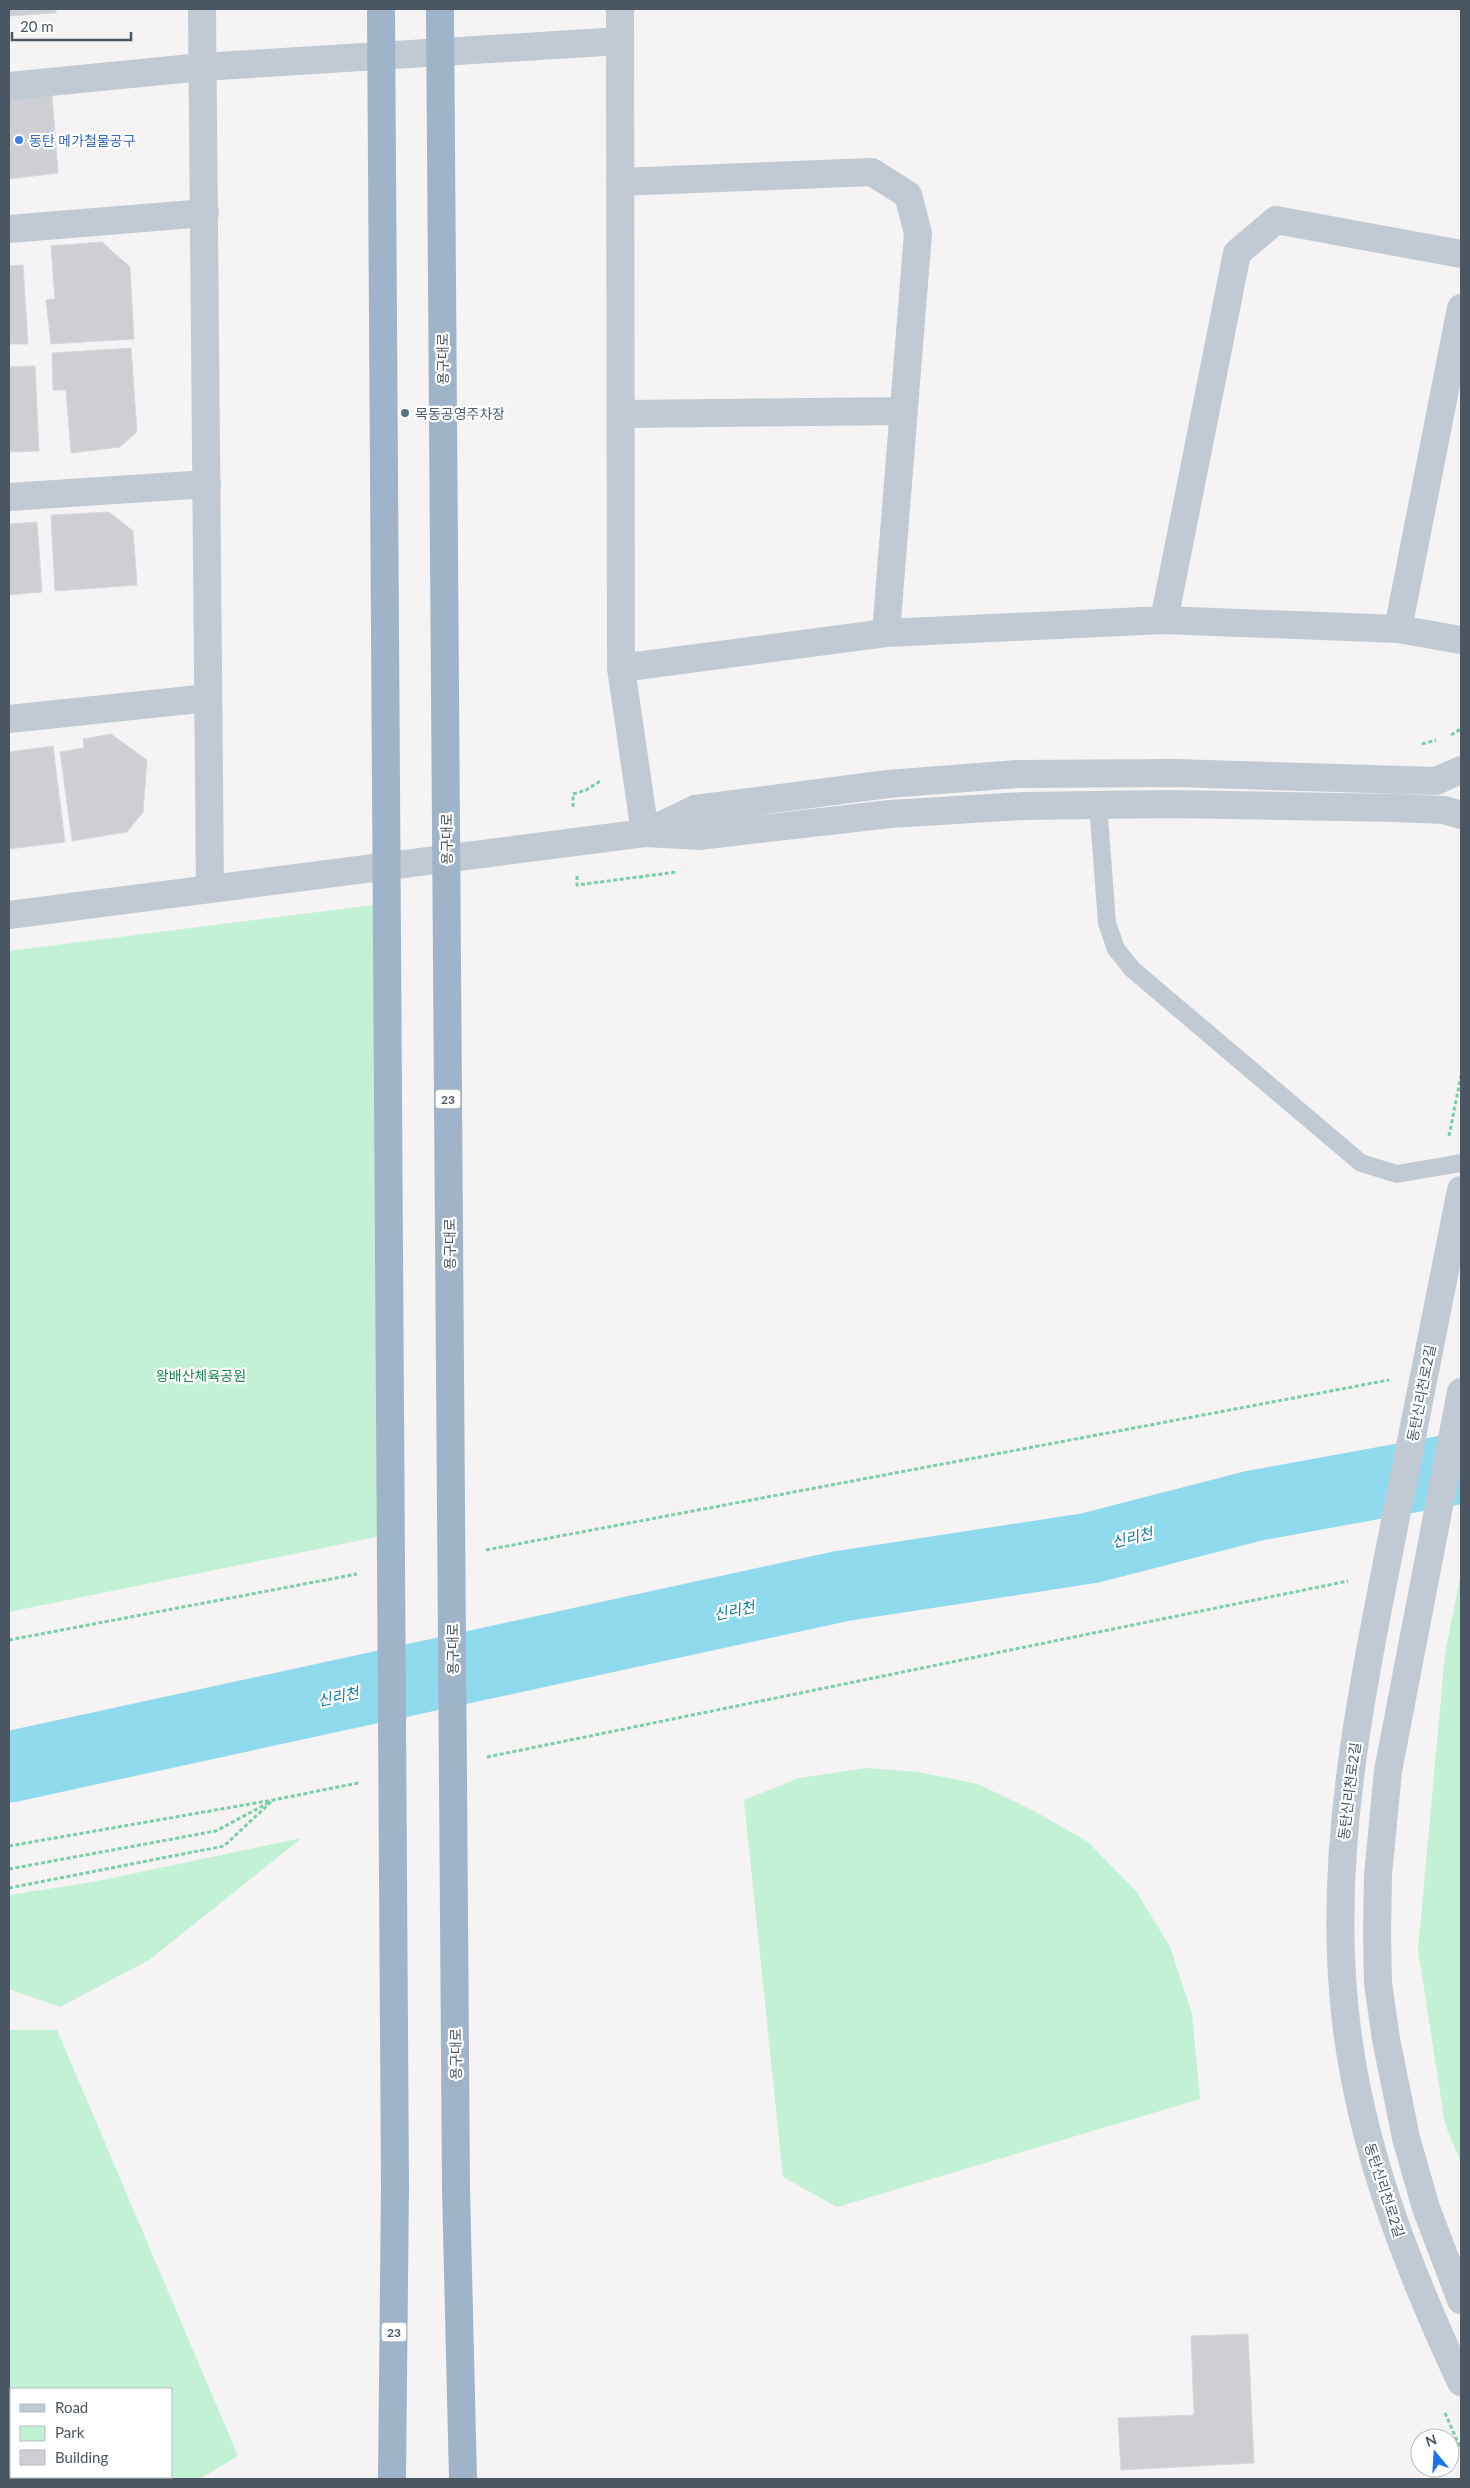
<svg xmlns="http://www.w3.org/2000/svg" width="1470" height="2488" font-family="Lato,'Noto Sans KR',sans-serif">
  <rect width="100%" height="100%" fill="#f5f3f3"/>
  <path fill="#c3f1d5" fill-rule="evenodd" d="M374,905l27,627 -392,80v-661z
    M1461,1572v591l-16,-39 -27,-174 27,-296z
    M867,1768l51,4 60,12 58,28 52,30 48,49 34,56 22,67 8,85 -363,108 -54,-30 -39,-377 55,-22z
    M302,1838l-153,122 -89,47 -51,-18v-94l84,-13z
    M9,2030h48l181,426 -38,23h-191zM171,2389v88h-160v-88z"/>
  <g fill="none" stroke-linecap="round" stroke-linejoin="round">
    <path stroke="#90daee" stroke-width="71" d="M9,1767l833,-181 248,-38 163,-42 208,-38"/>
  </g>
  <path fill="#cdcfd5" stroke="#d7d9de" d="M9,9h47v4l-47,3z
    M52,95l6,78 -49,6v-81z
    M102,242l28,25 4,72 -83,5 -5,-44 9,-1 -4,-53z
    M23,265l5,79h-19v-78z
    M131,348l6,84 -17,15 -49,6 -5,-63h-13l-1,-37z
    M35,366l4,85 -30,1v-85z
    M109,512l24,19 4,54 -82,6 -4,-76z
    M37,522l5,70 -33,3v-71z
    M111,734l36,26 -4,52 -16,20 -55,9 -12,-89 24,-4 -1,-9z
    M53,746l12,96 -56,7v-97z
    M1248,2334l6,129 -133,7 -3,-52 76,-3 -3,-79z"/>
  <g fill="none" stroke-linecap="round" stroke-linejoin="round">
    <path stroke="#7ad0a6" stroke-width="3" stroke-dasharray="4 2.5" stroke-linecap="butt" d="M1451,735l10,-6
      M1422,744l14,-4
      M573,807v-13l13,-4 16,-10
      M577,876v9l100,-13
      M1449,1136l12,-60
      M486,1550l903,-170
      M9,1640l348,-66
      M487,1757l861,-176
      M9,1846l264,-46 85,-17
      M9,1869l207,-38 52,-28
      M9,1888l215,-42 48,-45
      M1445,2413l16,36"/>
    <path stroke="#c1cad2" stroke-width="18" d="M1098,804l9,119 9,26 16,20 229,194 36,11 64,-11"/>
    <path stroke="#c1cad2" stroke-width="28" d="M620,9l1,659 24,165
      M9,86l193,-19 418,-26
      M620,182l252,-10 36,23 10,38 -32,400
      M9,229l196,-16
      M621,414l283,-3
      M9,497l198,-13
      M1164,620l73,-367 39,-33 185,34
      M1398,629l63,-321
      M621,668l265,-35 278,-13 234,9 63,11
      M9,719l199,-21"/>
    <path stroke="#c1cad2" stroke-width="28" d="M202,9l8,880
      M1461,770l-25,11 -261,-8 -158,1 -129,10 -193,25 -50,24 54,3 191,-22 133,-8 146,-2 227,4 48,2 17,5
      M9,915l636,-82
      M1461,1190c-24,120 -48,241 -72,362 -28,144 -58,290 -46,438 10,138 60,268 118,392
      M1461,1392l-73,379 -10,104 -1,59 1,49 8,56 20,99 20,70 35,92"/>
    <path stroke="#9fb4c9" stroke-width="28" d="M381,9l14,2176 -3,294
      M440,9l16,2180 7,290"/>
  </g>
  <circle fill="#3f7fe0" stroke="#fff" stroke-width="2" cx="19" cy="140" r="5"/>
  <circle fill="#5c6f8a" stroke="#fff" stroke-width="2" cx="405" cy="413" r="5"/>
  <g text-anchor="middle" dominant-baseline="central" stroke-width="4.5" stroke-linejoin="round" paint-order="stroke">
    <g fill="#fff" stroke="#808990" stroke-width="1">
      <rect x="435.5" y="1089.5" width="25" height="19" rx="4"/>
      <rect x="381.5" y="2322.5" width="25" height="19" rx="4"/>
    </g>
    <g font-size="12" font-weight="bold" fill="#4a5661">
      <text x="448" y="1099">23</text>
      <text x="394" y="2332">23</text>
    </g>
    <g font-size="14" fill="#366cbe" stroke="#fff" text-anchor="start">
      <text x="29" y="140">동탄 메가철물공구</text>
    </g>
    <g font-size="14" fill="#4a5661" stroke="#fff">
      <text transform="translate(442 359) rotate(-90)">용구대로</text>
      <text transform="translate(446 839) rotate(-90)">용구대로</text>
      <text transform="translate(449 1244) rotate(-90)">용구대로</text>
      <text transform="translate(1421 1393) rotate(-79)">동탄신리천로2길</text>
      <text transform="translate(452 1649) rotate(-90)">용구대로</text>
      <text transform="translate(1349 1791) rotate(-83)">동탄신리천로2길</text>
      <text transform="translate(455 2054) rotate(-90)">용구대로</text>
      <text transform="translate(1385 2190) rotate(72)">동탄신리천로2길</text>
    </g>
    <g font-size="14" fill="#4e5e75" stroke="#fff" text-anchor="start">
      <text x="415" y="413">목동공영주차장</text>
    </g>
    <g font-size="14" fill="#17864f" stroke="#fff">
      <text x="201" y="1375">왕배산체육공원</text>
    </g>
    <g font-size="15" font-style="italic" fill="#0c7c9b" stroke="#fff">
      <text transform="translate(1132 1537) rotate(-14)">신리천</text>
      <text transform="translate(734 1610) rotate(-12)">신리천</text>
      <text transform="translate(338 1696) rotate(-12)">신리천</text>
    </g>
  </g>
  <rect width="1470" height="2488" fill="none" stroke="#4a5661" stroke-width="20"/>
  <rect x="10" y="2388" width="162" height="90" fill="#ffffff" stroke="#b7bbc0"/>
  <rect x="20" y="2404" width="25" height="8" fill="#c1cad2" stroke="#b7bbc0"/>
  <text x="55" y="2413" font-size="15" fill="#4a5661">Road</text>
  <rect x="20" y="2426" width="25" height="15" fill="#c3f1d5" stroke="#b7bbc0"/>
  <text x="55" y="2438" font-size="15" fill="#4a5661">Park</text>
  <rect x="20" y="2450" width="25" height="15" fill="#cdcfd5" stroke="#b7bbc0"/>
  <text x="55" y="2463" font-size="15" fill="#4a5661">Building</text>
  <g transform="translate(1435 2453) rotate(342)"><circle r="24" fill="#ffffff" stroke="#b7bbc0"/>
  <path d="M0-4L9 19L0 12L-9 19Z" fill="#1a73e8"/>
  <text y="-8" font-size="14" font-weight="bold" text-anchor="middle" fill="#4a5661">N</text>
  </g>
  <path d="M12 32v8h119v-8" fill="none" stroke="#4a5661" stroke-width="2.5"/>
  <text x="20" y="32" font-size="15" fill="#4a5661" stroke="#ffffff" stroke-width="4" paint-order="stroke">20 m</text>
</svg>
